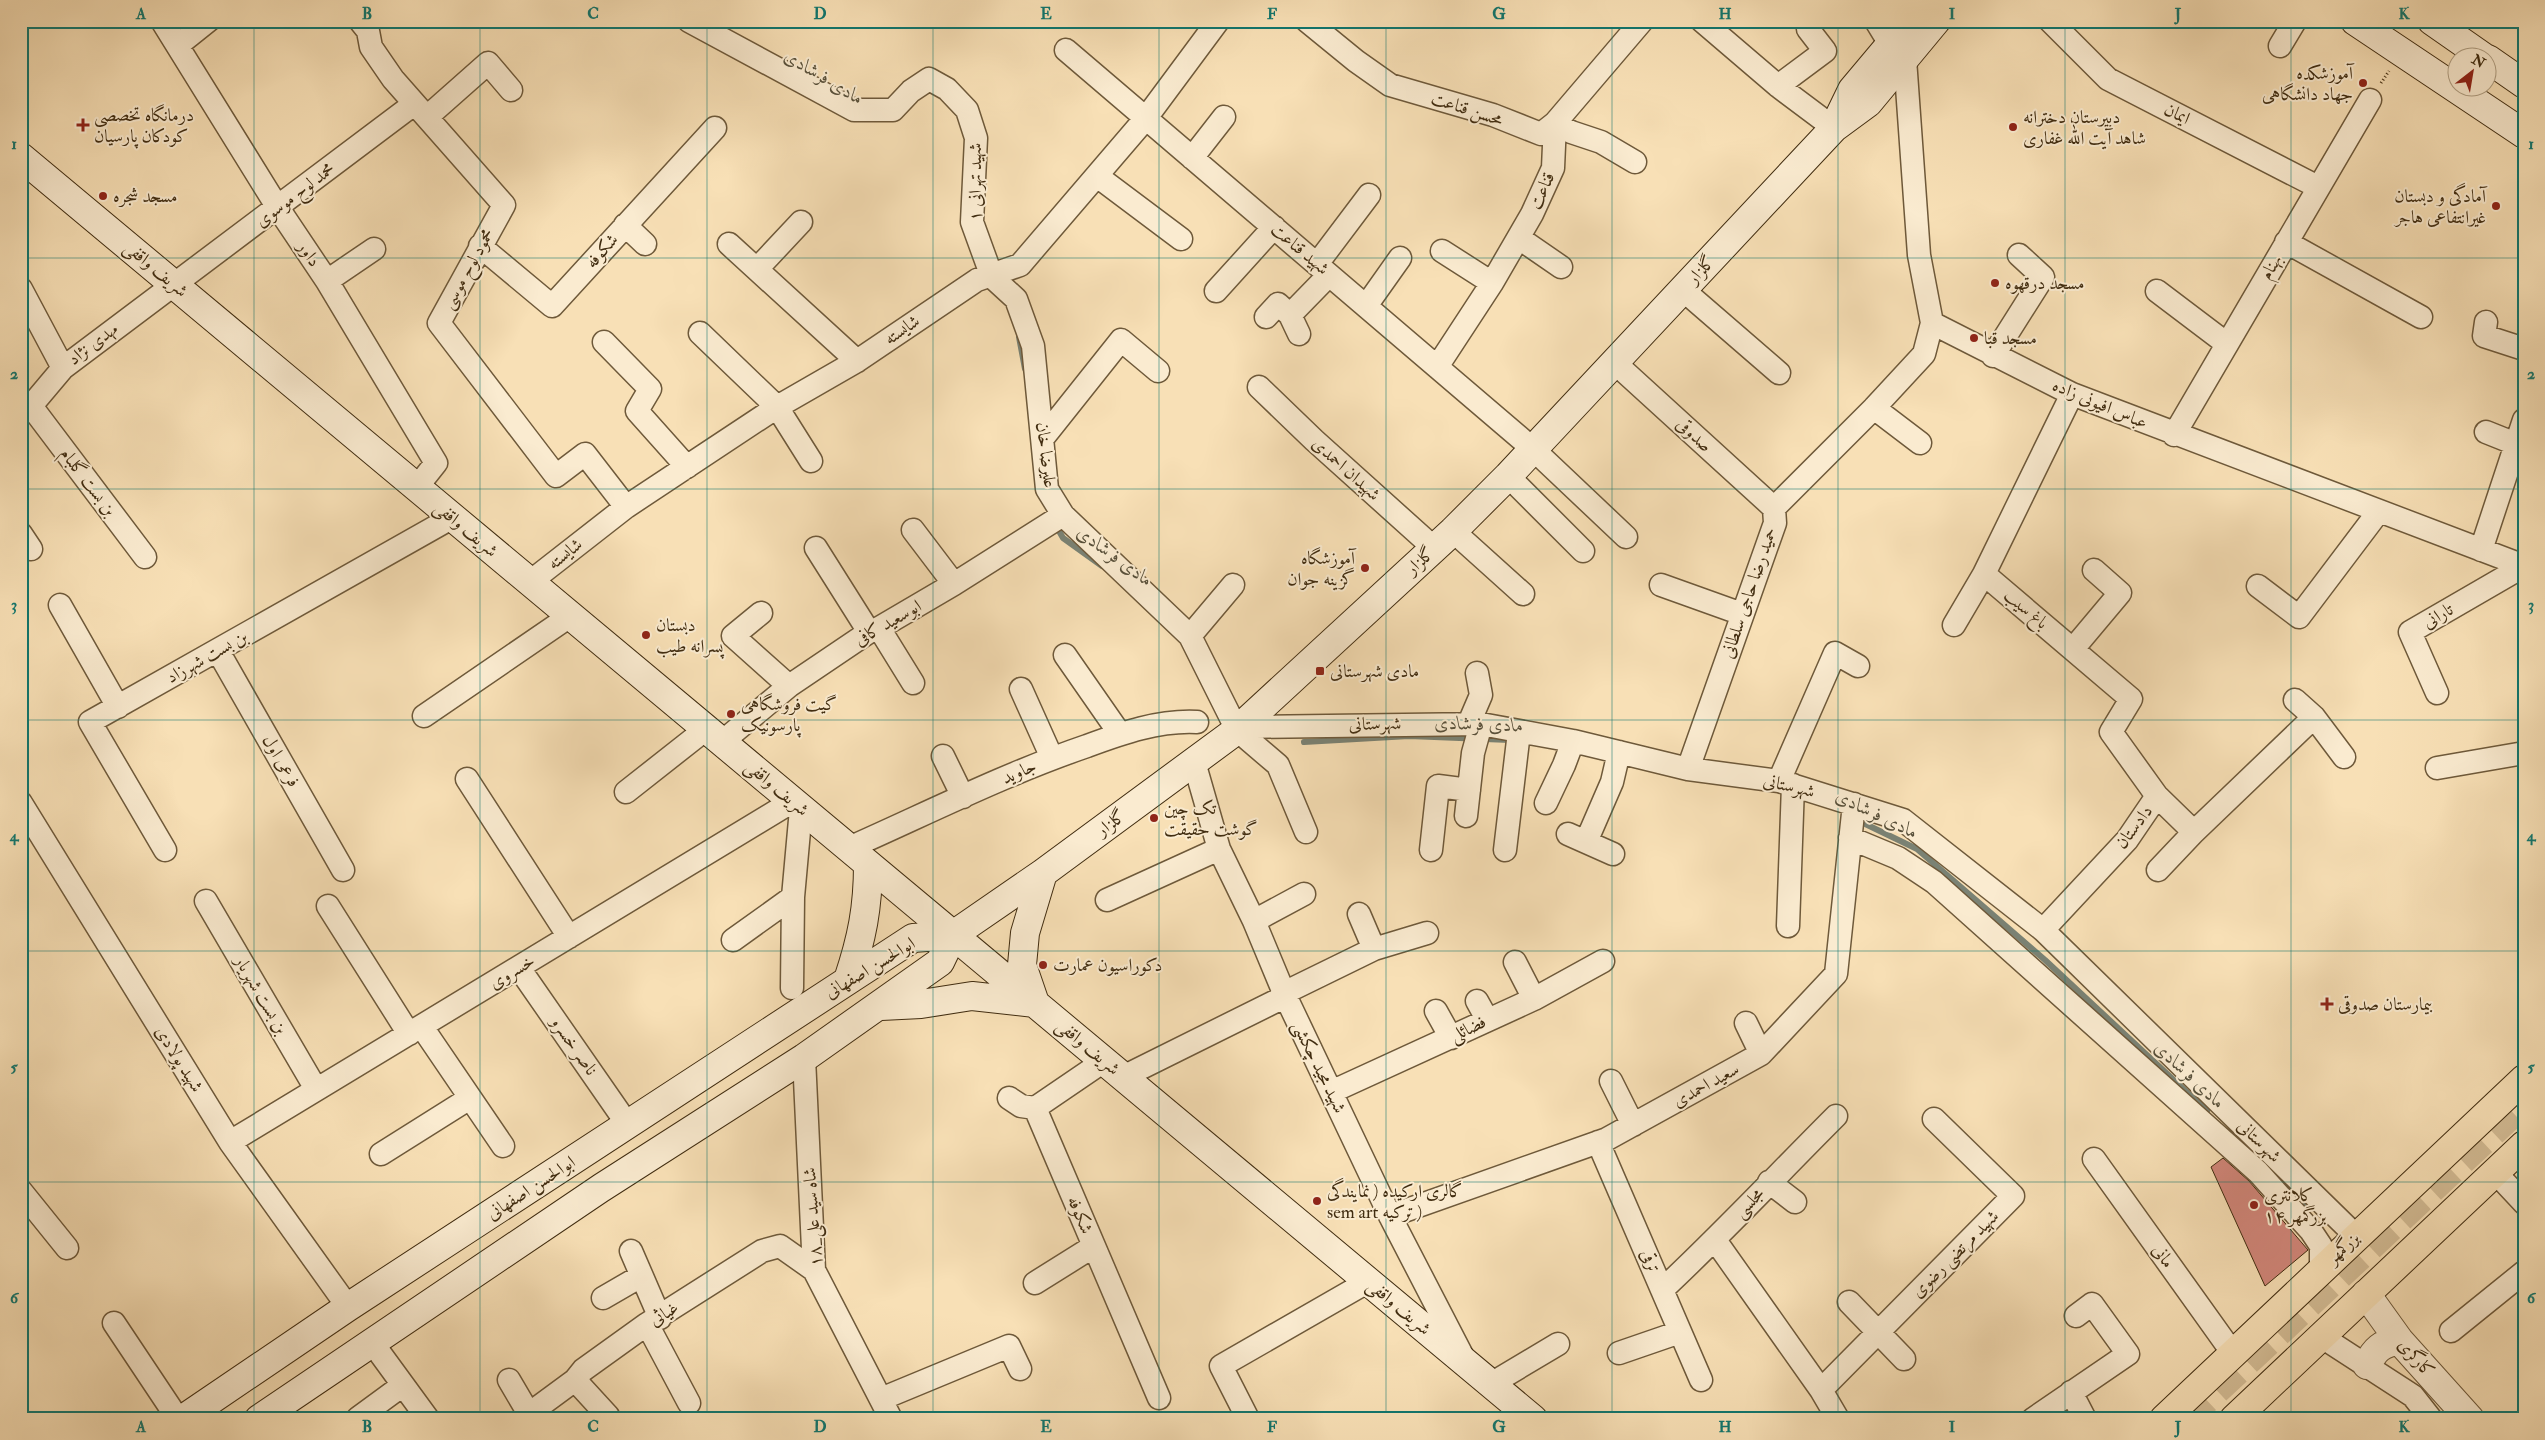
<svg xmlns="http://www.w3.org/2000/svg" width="2545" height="1440" font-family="'IM FELL Double Pica',Amiri,serif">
  <rect width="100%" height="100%" fill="#f8e0b6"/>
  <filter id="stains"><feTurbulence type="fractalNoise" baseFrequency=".004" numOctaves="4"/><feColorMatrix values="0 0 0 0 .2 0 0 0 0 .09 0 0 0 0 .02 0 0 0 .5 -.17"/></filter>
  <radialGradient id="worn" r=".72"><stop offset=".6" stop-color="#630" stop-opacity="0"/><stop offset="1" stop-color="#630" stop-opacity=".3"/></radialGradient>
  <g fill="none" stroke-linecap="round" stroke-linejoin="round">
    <path stroke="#7a8274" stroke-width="6" d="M1019,337l6,32
      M1055,524l8,14 39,28
      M1304,742l105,-6 101,4
      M1857,820l60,29 128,111 162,151
      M2278,1178l28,27"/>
  </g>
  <path fill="#d2877b" stroke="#402c10" d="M2223,1158l26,23 59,69 -43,36 -54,-119z"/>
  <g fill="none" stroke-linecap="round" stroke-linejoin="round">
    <path stroke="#d3bc95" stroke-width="28" stroke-dasharray="28 14" stroke-linecap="butt" d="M2186,1419l338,-316"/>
    <defs>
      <path id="minor" d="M162,21l116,187 49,73 109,182 -19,24
        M360,21l8,10 3,16 22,32 111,126 -65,118 117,153 29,-22 41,53
        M689,21l165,89h39l18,-19 18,-12 18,10 20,21 9,28 -4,84 20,55 24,22 17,47 14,143 16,26 127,121 47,94 41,35 28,67
        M1307,21l49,40 34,24 103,30 48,19 14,-11 16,9 30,10 34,20
        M1702,21l76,65 56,42
        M1876,21l14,23
        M2050,21l58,58 210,108
        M178,45l30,-24
        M2280,46l15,-25
        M1066,50l467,399 93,88
        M1905,59l14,196 13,68 140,71 452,172
        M1778,86l47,-35 -17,-22
        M427,117l61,-54 23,27
        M1192,158l32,-41
        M1097,176l84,63
        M625,225l20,19
        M1519,238l42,29
        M2286,242l135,75
        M729,244l128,117
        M480,246l72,60 163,-178
        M1442,251l50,32
        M1317,264l52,-69
        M757,269l44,-47
        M327,281l47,-32
        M21,289l42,79
        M1682,289l97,84
        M1216,291l58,-64
        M2157,291l70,53
        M1366,306l34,-48
        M1290,315l9,19
        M1266,317l12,-13 12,11 39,-40
        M2486,322l-2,14 40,13
        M700,333l77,74 34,54
        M604,342l46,47 -13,22 50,56
        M1993,356l50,-79 -24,-22
        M1615,363l159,145
        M1437,367l55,-84 40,-69 21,-46 2,-45 87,-102
        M1259,387l55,53 120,108
        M2072,394l-88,180 147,125 -20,33 46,64 37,36 120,-115
        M31,406l114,151
        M1874,408l46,35
        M21,414l10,-8 32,-38 351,-264
        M2486,432l30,12
        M2174,435l196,-335
        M1043,438l78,-98 37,31
        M1508,476l75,75
        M913,530l41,54
        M1453,531l70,63
        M21,534l10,15
        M816,548l53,84
        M2481,550l43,-130
        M530,582l96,-75 151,-100 80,-46 120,-81 43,-15 126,-147 72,-97
        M1661,585l81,29
        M2258,586l41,31 80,-106
        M60,605l58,102
        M761,613l-28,23 56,50
        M1954,625l30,-51
        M879,628l34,55
        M1190,636l43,-51
        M2073,649l47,-56 -26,-23
        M218,651l125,219
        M1065,655l55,79
        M1021,689l31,69
        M2437,693l-27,-61 114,-66
        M2295,700l19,17 30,40
        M424,716l146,-100
        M1469,723l12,-28 -4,-22
        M1240,727l241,-3 92,17 115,28 91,12 124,39 140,110 313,306
        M722,742l67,-56 80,-54 10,-4 75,-44 109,-69
        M943,756l20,41
        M1194,762l25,87 35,72 30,72 106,223 74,143
        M2437,768l87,-15
        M1688,769l87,-246 -1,-15 100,-100 50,-54 8,-31
        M467,779l102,158
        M1779,781l56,-128 23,13
        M626,792l80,-63
        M21,803l209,339 118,165
        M1546,803l18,-38 9,-24
        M1466,816l7,-63 8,-29
        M1568,834l18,8
        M1850,838l48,20 36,24 324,290 53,59 10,15v24
        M849,848c79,-35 156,-74 238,-102 35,-13 72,-26 110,-24
        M165,850l-75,-128 363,-205
        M1431,850l7,-64 31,4
        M1505,850l14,-118
        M1613,854l-27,-12 26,-60 7,-30
        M2158,870l36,-38
        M1107,900l112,-51
        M206,901l110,188
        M328,906l81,128
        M1359,914l15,35
        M1254,921l50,-27
        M1788,926l5,-141
        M2043,930l84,-90 30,-44
        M733,940l60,-43
        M1515,962l19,37
        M519,968l109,157
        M792,988l1,-91 8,-88
        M1477,1001l10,18
        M1436,1011l15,27
        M1746,1023l15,31
        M422,1027l81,119
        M804,1058l10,212 77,149
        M1123,1077l155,-77 6,-7 90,-44 53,-16
        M1611,1081l22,44
        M1331,1092l203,-93 69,-38
        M1009,1098l12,8 14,2
        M1035,1108l124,290
        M1035,1108l69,-47
        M230,1142l563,-341
        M1598,1142l103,238
        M381,1154l89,-56
        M2094,1159l138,193
        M2495,1172l29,31
        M1769,1182l26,20
        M21,1191l46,57
        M1390,1216l217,-77 154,-85 75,-80 18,-170
        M1715,1240l106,150 17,29
        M631,1251l29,67
        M1035,1283l59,-37
        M1662,1290c60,-56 116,-116 174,-174
        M603,1298l38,-22
        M1849,1302l55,57
        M114,1323l64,96
        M647,1324l42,79
        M2451,1331l73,-59
        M2322,1337l91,59 18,23
        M371,1341l57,78
        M1619,1353l61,-21
        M509,1380l20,34
        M575,1380l33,36
        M1491,1384l67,-40
        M1821,1390l192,-194 -79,-77
        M2071,1392l14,27
        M881,1399l128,-53 11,23
        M358,1418l45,-33
        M522,1419l53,-39 8,-10 64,-46 115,-73 18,-5 34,24
        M1248,1419l-27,-53 148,-85
        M2033,1419l95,-65 -36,-50 -16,12"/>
      <path id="tertiary" d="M2366,1294l33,46 71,79
        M2367,1365c8,-16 14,-21 32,-25"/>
      <path id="secondary" d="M2355,21l169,113
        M2432,21l53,37
        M2488,59l36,25
        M1835,125l17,-35 58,-69
        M21,157l1512,1262
        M848,980c14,-42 20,-72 20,-116
        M881,1006l40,-2 51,-8 63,7 -13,-38 3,-32 18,-60
        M183,1419l165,-112 565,-369 40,-3
        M259,1419l342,-231 203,-130 136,-96 13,-27 90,-62 194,-143 216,-199 55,-55 326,-348 34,-25 68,-82"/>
      <path id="primary" d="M2164,1419l360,-340
        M2234,1419l290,-274"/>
    </defs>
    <use href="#minor" stroke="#6e593a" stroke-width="25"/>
    <use href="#tertiary" stroke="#6e593a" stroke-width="30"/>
    <use href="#secondary" stroke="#402c10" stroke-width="30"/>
    <use href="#primary" stroke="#402c10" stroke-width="30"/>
    <path stroke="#402c10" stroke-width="3" stroke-dasharray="1 2.5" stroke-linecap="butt" d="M2381,83l8,-12"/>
    <use href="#minor" stroke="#faebd0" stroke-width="22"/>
    <use href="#tertiary" stroke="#faebd0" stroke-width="28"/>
    <use href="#secondary" stroke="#faebd0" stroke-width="28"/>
    <use href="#primary" stroke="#f8e0b6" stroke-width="28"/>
  </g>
  <path fill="none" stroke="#0f766e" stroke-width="1" stroke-opacity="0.55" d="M254,21v1398M480,21v1398M707,21v1398M933,21v1398M1159,21v1398M1386,21v1398M1612,21v1398M1838,21v1398M2065,21v1398M2291,21v1398M21,258h2503M21,489h2503M21,720h2503M21,951h2503M21,1182h2503"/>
  <g fill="#8f2418" stroke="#faebd0" stroke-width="2">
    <circle cx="2363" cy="83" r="5"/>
    <path d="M80.5 117.5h5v5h5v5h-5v5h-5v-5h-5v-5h5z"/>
    <circle cx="2013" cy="127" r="5"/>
    <circle cx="103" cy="196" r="5"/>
    <circle cx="2496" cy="206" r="5"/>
    <circle cx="1995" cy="283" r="5"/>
    <circle cx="1974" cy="338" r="5"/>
    <circle cx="1365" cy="568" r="5"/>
    <circle cx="646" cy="635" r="5"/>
    <rect x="1315" y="666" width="10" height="10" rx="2.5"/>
    <circle cx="731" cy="714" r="5"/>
    <circle cx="1154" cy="818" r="5"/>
    <circle cx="1043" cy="965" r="5"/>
    <path d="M2324.5 996.5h5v5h5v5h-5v5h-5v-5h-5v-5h5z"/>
    <circle cx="1317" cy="1201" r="5"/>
    <circle cx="2254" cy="1205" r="5"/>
  </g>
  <g text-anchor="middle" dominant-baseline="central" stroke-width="4" stroke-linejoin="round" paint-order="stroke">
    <g font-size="18" fill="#402c10" stroke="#faebd0" text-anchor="start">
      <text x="2353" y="73" text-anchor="end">آموزشکده<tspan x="2353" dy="21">جهاد دانشگاهی</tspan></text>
      <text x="94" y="115">درمانگاه تخصصی<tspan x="94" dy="21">کودکان پارسیان</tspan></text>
      <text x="2023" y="117">دبیرستان دخترانه<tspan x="2023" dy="21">شاهد آیت الله غفاری</tspan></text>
      <text x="113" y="196">مسجد شجره</text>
      <text x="2486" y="196" text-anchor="end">آمادگی و دبستان<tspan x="2486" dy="21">غیرانتفاعی هاجر</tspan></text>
      <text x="2005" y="283">مسجد درقهوه</text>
      <text x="1984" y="338">مسجد قبا</text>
      <text x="1355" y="558" text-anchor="end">آموزشگاه<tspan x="1355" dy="21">گزینه جوان</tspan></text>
      <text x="656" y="625">دبستان<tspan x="656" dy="21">پسرانه طیب</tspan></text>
      <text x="1330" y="671">مادی شهرستانی</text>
      <text x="741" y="704">گیت فروشگاهی<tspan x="741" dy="21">پارسونیک</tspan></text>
      <text x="1164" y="808">تک چین<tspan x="1164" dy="21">گوشت حقیقت</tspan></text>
      <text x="1053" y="965">دکوراسیون عمارت</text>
      <text x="2338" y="1004">بیمارستان صدوقی</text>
      <text x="1327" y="1191">گالری ارکیده ( نمایندگی<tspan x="1327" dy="21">sem art ترکیه )</tspan></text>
      <text x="2264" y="1195">کلانتری<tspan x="2264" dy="21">۱۴ بزرگمهر</tspan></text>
    </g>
    <g font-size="18" fill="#402c10" stroke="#faebd0">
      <text transform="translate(1467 109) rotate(18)">محسن قناعت</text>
      <text transform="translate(2177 114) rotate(27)">ایمان</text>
      <text transform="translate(975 182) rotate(-90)">شهید تهرانی ۱</text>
      <text transform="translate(1542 191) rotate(-66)">قناعت</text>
      <text transform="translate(295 195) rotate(-37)">محمد لوح موسوی</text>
      <text transform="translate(1300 249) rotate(40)">شهید قناعت</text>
      <text transform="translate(602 251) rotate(-48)">شکوفه</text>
      <text transform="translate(309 254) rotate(56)">داور</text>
      <text transform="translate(2271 267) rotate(-60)">بهنام</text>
      <text transform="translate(156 269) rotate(40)">شریف واقفی</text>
      <text transform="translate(468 269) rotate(-61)">محمود لوح موسی</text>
      <text transform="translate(1701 270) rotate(-47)">گلزار</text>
      <text transform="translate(902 330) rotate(-34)">شایسته</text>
      <text transform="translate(93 344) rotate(-37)">مهدی نژاد</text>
      <text transform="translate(2100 404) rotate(23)">عباس افیونی زاده</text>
      <text transform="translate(1694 435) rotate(42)">صدوقی</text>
      <text transform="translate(1046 455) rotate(83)">علیرضا خان</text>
      <text transform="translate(1346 469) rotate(42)">شهیدان احمدی</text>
      <text transform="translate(88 482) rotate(53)">بن بست گلبام</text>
      <text transform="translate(466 529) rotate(40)">شریف واقفی</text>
      <text transform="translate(565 554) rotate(-38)">شایسته</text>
      <text transform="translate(1420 561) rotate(-42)">گلزار</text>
      <text transform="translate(1749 593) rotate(-71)">حمید رضا حاجی سلطانی</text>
      <text transform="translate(2026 609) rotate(40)">باغ سیب</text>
      <text transform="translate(2438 616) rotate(-30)">تارانی</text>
      <text transform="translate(888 623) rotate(-30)">ابوسعید کافی</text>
      <text transform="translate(207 657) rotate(-29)">بن بست شهرزاد</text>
      <text transform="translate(1375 724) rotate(-1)">شهرستانی</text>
      <text transform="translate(281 761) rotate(60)">فرعی اول</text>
      <text transform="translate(1019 772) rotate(-24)">جاوید</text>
      <text transform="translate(1789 786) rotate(13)">شهرستانی</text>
      <text transform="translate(777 788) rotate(40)">شریف واقفی</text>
      <text transform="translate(1111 823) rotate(-36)">گلزار</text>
      <text transform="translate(2134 827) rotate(-53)">دادستان</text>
      <text transform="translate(870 968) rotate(-31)">ابوالحسن اصفهانی</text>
      <text transform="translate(512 972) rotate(-31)">خسروی</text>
      <text transform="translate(261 995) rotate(60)">بن بست شهریار</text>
      <text transform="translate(1468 1029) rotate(-26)">فضائلی</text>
      <text transform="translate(574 1046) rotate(55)">ناصر خسرو</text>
      <text transform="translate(1088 1047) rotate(40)">شریف واقفی</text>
      <text transform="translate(179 1059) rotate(58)">شهید پولادی</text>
      <text transform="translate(1319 1067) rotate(64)">شهید مجید چکشی</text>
      <text transform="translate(1706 1085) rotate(-29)">سعید احمدی</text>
      <text transform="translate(2259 1141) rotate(44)">شهرستانی</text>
      <text transform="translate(531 1188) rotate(-33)">ابوالحسن اصفهانی</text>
      <text transform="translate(1749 1203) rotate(-47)">مجلسی</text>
      <text transform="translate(1080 1215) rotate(67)">شکوفه</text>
      <text transform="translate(813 1217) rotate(-94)">۱۸_شاه سید علی</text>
      <text transform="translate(2343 1248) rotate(-43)">بزرگمهر</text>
      <text transform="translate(1955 1254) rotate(-45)">شهید مرتضی رضوی</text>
      <text transform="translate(2163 1256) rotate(54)">مانی</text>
      <text transform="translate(1650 1261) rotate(67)">ترقی</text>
      <text transform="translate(1399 1307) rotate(40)">شریف واقفی</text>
      <text transform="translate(664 1314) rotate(-31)">غیاثی</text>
      <text transform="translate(2416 1358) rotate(48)">کارگری</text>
    </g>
    <g font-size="19" font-style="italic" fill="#58503a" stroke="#faebd0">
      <text transform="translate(824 77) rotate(31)">مادی فرشادی</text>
      <text transform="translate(1115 556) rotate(36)">مادی فرشادی</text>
      <text transform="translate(1479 724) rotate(2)">مادی فرشادی</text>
      <text transform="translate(1877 814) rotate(26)">مادی فرشادی</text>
      <text transform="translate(2190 1075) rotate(43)">مادی فرشادی</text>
    </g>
  </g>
  <rect width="2545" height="1440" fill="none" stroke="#f8e0b6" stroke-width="55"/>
  <g transform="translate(2472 72) rotate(31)"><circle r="24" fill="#faebd0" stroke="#b09f83"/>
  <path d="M0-4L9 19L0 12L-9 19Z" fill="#8f2418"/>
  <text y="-8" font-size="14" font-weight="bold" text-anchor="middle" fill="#402c10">N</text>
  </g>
  <rect x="28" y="28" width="2490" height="1384" fill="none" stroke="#0f766e" stroke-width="2"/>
  <g font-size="16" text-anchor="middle" font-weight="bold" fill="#0f766e">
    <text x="141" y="19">A</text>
    <text x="367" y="19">B</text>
    <text x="593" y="19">C</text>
    <text x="820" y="19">D</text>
    <text x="1046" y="19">E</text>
    <text x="1272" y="19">F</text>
    <text x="1499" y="19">G</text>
    <text x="1725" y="19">H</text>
    <text x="1952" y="19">I</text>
    <text x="2178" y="19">J</text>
    <text x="2404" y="19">K</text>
    <text x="14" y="149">1</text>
    <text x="2531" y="149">1</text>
    <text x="14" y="379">2</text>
    <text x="2531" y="379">2</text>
    <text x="14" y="610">3</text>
    <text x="2531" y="610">3</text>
    <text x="14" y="841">4</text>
    <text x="2531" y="841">4</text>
    <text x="14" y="1072">5</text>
    <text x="2531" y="1072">5</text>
    <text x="14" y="1303">6</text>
    <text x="2531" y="1303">6</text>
    <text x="141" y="1432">A</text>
    <text x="367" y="1432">B</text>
    <text x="593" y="1432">C</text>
    <text x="820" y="1432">D</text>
    <text x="1046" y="1432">E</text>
    <text x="1272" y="1432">F</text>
    <text x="1499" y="1432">G</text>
    <text x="1725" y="1432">H</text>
    <text x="1952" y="1432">I</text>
    <text x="2178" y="1432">J</text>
    <text x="2404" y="1432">K</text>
  </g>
  <rect width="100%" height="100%" filter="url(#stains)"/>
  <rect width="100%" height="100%" fill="url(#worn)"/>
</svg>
